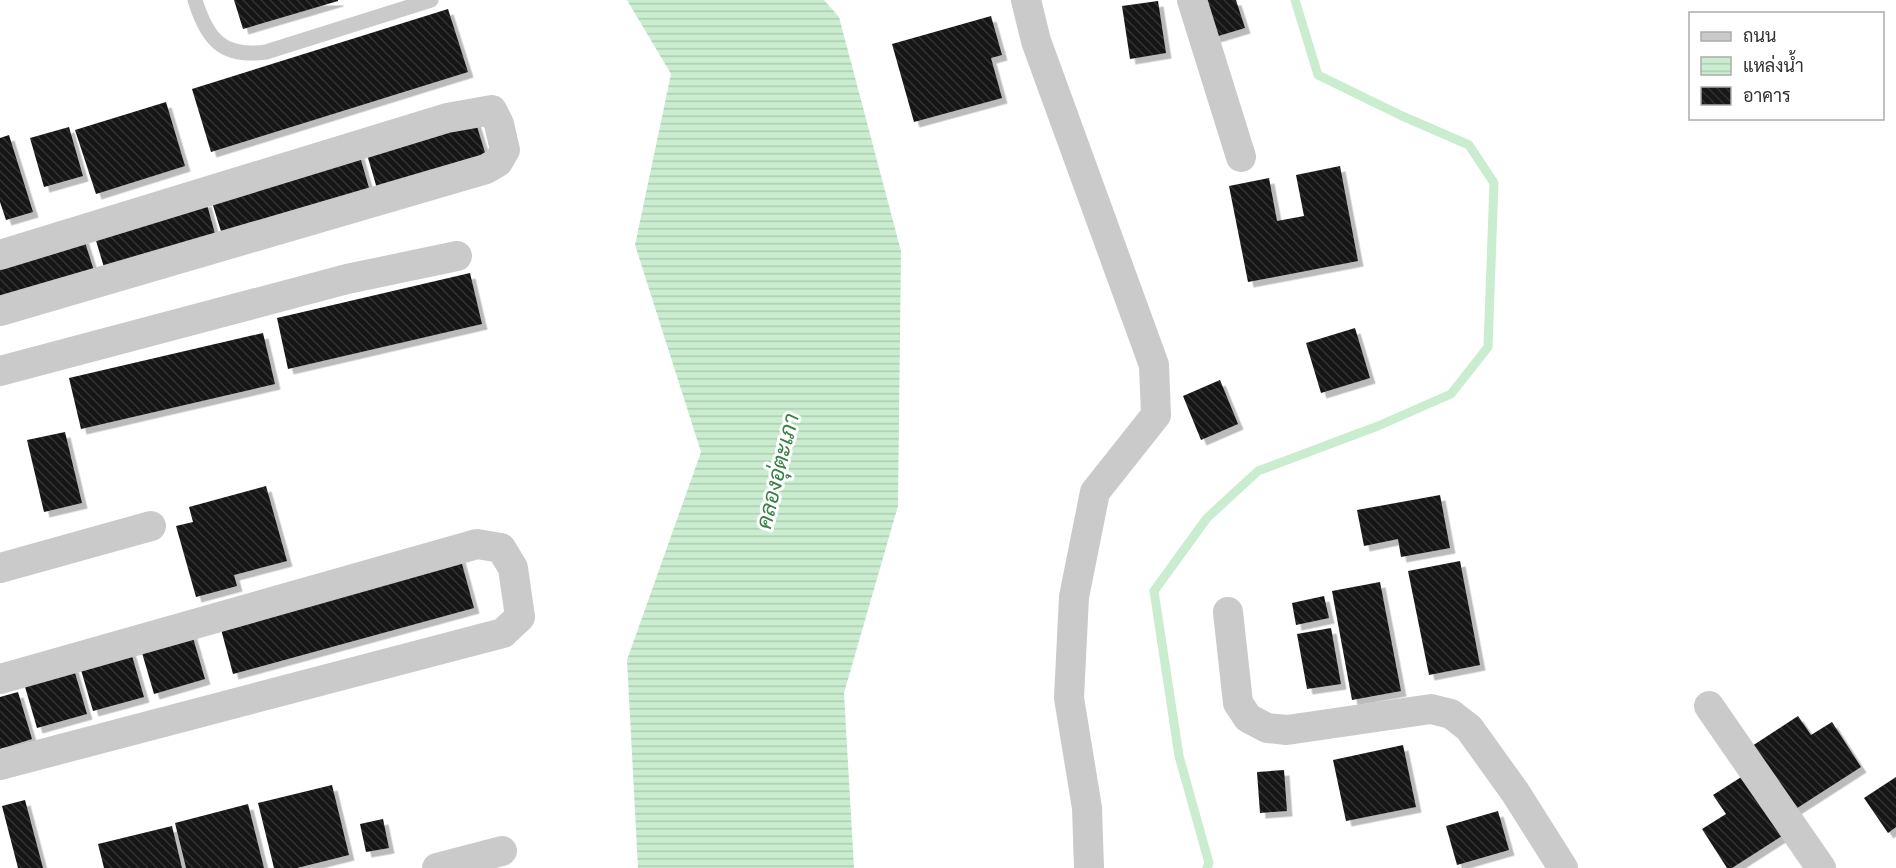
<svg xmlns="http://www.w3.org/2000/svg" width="1896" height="868" font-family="Manrope,Sarabun,sans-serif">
  <defs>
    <pattern id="water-rules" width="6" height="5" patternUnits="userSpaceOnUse" patternTransform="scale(1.5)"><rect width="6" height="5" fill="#caedd0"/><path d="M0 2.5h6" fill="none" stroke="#aeccb3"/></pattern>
    <pattern id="building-back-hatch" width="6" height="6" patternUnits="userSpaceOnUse" patternTransform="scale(1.5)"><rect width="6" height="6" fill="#171717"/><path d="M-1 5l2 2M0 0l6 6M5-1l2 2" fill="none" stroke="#303030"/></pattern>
    <filter id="shadow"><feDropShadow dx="5.5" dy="5.5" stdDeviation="0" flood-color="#0004"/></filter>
  </defs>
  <rect width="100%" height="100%" fill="#fff"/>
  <path fill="url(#water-rules)" d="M627,0h197l15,17 62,234 -3,255 -54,187 10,175h-216l-11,-208 74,-208 -66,-207 36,-171z"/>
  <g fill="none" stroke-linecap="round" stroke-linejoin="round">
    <path stroke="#caedd0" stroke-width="9" d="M1207,868l2,-5 -30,-107 -25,-165 53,-73 51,-47 120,-45 73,-32 37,-47 6,-164 -25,-38 -69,-30 -82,-40 -23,-75"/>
  </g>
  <path fill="url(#building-back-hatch)" filter="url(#shadow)" d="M234,0h104v1l-95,28z
    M1203,0h33l9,28 -30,9z
    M1158,1l8,52 -36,6 -8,-53z
    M448,9l20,63 -257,80 -19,-63z
    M991,16l11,39 -11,3 11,40 -88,24 -22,-78z
    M166,102l19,64 -89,28 -21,-64z
    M475,120l12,39 -109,33 -12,-41z
    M69,127l14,49 -39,11 -14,-49z
    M9,135l24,77 -27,8 -6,-18v-64z
    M359,153l12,42 -147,46 -13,-42z
    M1340,166l18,95 -110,21 -19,-96 40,-8 8,43 27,-5 -8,-41z
    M206,201l11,40 -111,33 -12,-40z
    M83,236l13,41 -96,28v-45z
    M470,273l12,51 -194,45 -11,-51z
    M1355,328l15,50 -49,15 -15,-50z
    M263,333l12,51 -194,45 -12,-51z
    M1220,380l18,44 -37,16 -18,-44z
    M65,432l17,71 -38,9 -17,-72z
    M266,486l21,75 -53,14 3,11 -41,11 -20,-71 17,-4 -4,-15z
    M1440,495l10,53 -49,9 -3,-18 -34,7 -7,-36z
    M459,553l15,55 -241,66 -15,-56z
    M1460,561l20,104 -51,10 -21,-104z
    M1380,582l21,109 -49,9 -20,-109z
    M1324,596l5,22 -33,7 -4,-22z
    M1331,628l10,56 -34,5 -10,-55z
    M191,631l14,48 -51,15 -14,-48z
    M130,649l14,48 -51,14 -14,-48z
    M73,666l14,48 -50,14 -14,-48z
    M18,692l14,47 -32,10v-52z
    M1798,716l13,19 21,-13 29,45 -70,45 -42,-64z
    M1403,745l13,62 -70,14 -13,-61z
    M1284,770l3,41 -27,2 -3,-41z
    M1746,774l39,60 -53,34h-5l-25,-39 24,-15 -13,-19z
    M1896,777v50l-8,6 -24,-35z
    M332,785l17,70 -52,13h-23l-16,-65z
    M25,800l18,68h-25l-16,-62z
    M248,804l16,64h-78l-11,-45z
    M1498,811l11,39 -52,15 -11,-39z
    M383,819l6,29 -23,4 -6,-28z
    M172,826l10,42h-78l-6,-24z"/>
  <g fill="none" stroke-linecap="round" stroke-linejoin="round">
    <path stroke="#cacaca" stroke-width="15" d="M195,0c12,39 27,58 71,52l165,-52"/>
    <path stroke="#cacaca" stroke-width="30" d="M1026,0l10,41 118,324 2,50 -61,77 -21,105 -5,101 18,110 2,60
      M1192,0l49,157
      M0,255l447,-137 45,-8 7,14 6,26 -7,12 -12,7 -486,142
      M0,371l347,-92 110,-23
      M0,568l151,-42
      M1228,612l10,91 10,15 19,10 20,2 144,-21 20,5 18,14 46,64 48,76
      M0,679l477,-135 24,4 12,20 7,49 -17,16 -503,132
      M1709,706l112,162
      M437,868l65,-17"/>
  </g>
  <g text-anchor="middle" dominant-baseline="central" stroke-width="6" stroke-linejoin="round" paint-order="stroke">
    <g font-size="22" font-style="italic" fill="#368043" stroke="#fff">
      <text transform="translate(777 471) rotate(-76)">คลองอุ่ตะเภา</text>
    </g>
  </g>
  <rect x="1689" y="12" width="195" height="108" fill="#ffffff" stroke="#acacac" stroke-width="1.5"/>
  <rect x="1701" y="32" width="30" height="9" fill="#cacaca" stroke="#acacac" stroke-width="1.5"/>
  <text x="1743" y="42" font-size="18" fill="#303030">ถนน</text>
  <rect x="1701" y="57" width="30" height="18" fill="url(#water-rules)" stroke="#acacac" stroke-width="1.5"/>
  <text x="1743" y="72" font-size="18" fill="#303030">แหล่งน้ำ</text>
  <rect x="1701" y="87" width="30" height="18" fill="url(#building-back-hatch)" stroke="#acacac" stroke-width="1.5"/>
  <text x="1743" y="102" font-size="18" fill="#303030">อาคาร</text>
</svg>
